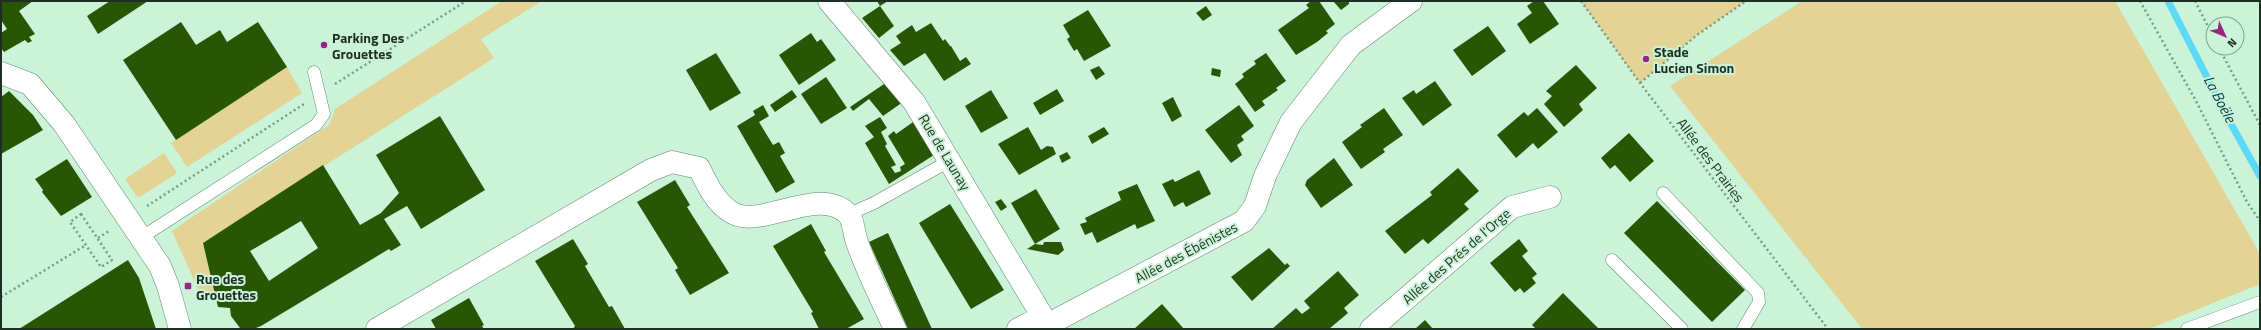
<svg xmlns="http://www.w3.org/2000/svg" width="2261" height="330" font-family="'Titillium Web',sans-serif">
  <rect width="100%" height="100%" fill="#caf3d8"/>
  <path fill="#e3d394" d="M502,1h40l-61,38 13,19 -291,185 12,50 -13,5 -30,-67 158,-107 5,-15z
    M1581,1h165l-49,34 -57,48z
    M1802,1h313l145,253v30l-111,45h-287l-192,-243z
    M287,67l15,26 -115,74 -16,-24z
    M164,153l13,20 -39,25 -13,-19z"/>
  <g fill="none" stroke-linecap="round" stroke-linejoin="round">
    <path stroke="#5bd9f6" stroke-width="7" d="M2168,1l63,123 29,52"/>
  </g>
  <path fill="#295604" fill-rule="evenodd" d="M1,1h32l-14,10 16,23 -6,3 3,4 -4,2 -3,-3 -21,12 -3,-4v-15l6,-4 -6,-9z
    M110,1h38l-50,33 -11,-18z
    M877,1h11l-8,5 14,20 -15,12 -17,-20 18,-12z
    M1311,1h8l16,23 -9,7 2,2 -11,9 -21,13 -18,-25 31,-22 -3,-3z
    M1333,1h16v3l-8,6z
    M1534,1h9l16,23 -29,20 -13,-20 15,-11 -5,-7z
    M1206,6l6,9 -9,6 -7,-8z
    M1088,10l23,36 -27,15 -7,-12 -3,2 -7,-12 3,-2 -7,-12z
    M181,22l15,23 24,-15 7,12 31,-20 29,45 -111,73 -53,-80z
    M931,23l12,18 2,-2 5,7h1l9,15 6,-4 5,7 -27,17 -19,-28 -21,13 -14,-16 11,-7 -5,-7 16,-11 4,7z
    M1488,26l18,25 -34,25 -19,-26z
    M811,33l6,9 4,-3 15,21 -37,25 -20,-30z
    M716,53l25,40 -31,18 -24,-41z
    M1266,53l20,28 -10,7 2,2 -16,11 3,4 -10,7 -20,-28 9,-7 -2,-3 14,-10 -2,-3z
    M1576,65l21,23 -18,16 4,6 -19,17 -20,-23 8,-8 -6,-5z
    M1099,66l6,8 -9,6 -6,-10z
    M1212,68l9,2 -1,7 -9,-2z
    M826,77l21,31 -26,16 -20,-30z
    M1435,81l17,24 -29,21 -21,-28 12,-8 2,4z
    M887,82l16,20 -20,14 -14,-17 -16,12 -3,-4z
    M1057,89l7,12 -24,14 -7,-12z
    M792,90l5,7 -22,15 -5,-7z
    M991,90l17,28 -27,15 -16,-27z
    M9,91l24,24 10,15 -42,24v-57z
    M1173,97l9,19 -10,6 -10,-19z
    M763,105l6,11 -10,6 14,23 6,-3 6,11 -5,3 15,26 -19,11 -39,-67 18,-11 -2,-4z
    M1239,105l15,21 -13,10 3,4 -7,5 5,10 -11,8 -26,-33z
    M1384,108l19,27 -20,14 2,3 -24,17 -19,-27 20,-15 -2,-2z
    M1537,108l21,24 -20,17 -5,-6 -17,15 -19,-23 27,-23 4,4z
    M440,116l45,74 -64,39 -14,-23 -23,13 17,26 -10,6 -2,-2 -128,77 -8,3 -13,-1 -9,-12 -1,-8 -12,-1 -15,-64 120,-78 37,60 21,-12 18,-20 -23,-38zM301,221l17,27 -49,33 -19,-30z
    M880,117l7,11 -6,4 6,12 -2,2 11,19 -5,2 4,6 6,-2 -1,-4 5,-3 -17,-28 6,-5 2,3 20,-14 21,33 -48,31 -24,-41 9,-6 -9,-11z
    M1028,127l13,23 6,-4 6,1 3,7 -37,21 -21,-31z
    M1104,127l5,7 -17,10 -4,-8z
    M1629,133l25,28 -24,21 -15,-17 -5,4 -9,-11z
    M1067,152l4,6 -9,5 -3,-7z
    M1334,158l19,27 -32,23 -16,-23 2,-5z
    M67,159l25,38 -31,19 -19,-24 1,-2 -8,-11z
    M1458,168l21,23 -15,13 5,5 -41,35 -5,-5 -18,15 -20,-23 47,-36 -2,-3z
    M1199,170l12,24 -25,13 -3,-5 -9,5 -12,-23 11,-5 2,3z
    M675,180l15,25 -3,2 42,66 -39,22 -15,-25 3,-2 -41,-66z
    M1137,184l18,37 -18,8 -2,-5 -38,19 -5,-11 -7,3 -5,-11 7,-2 -2,-4 36,-18 -3,-8z
    M1036,189l24,40 -25,15 -24,-41z
    M1001,199l6,8 -6,4 -6,-9z
    M1657,201l88,89 -33,32 -88,-89z
    M950,204l54,86 -33,19 -52,-86z
    M811,224l15,27 -2,1 40,67 -18,10h-27l-8,-16 2,-1 -40,-66z
    M888,233l44,96h-24l-39,-87z
    M573,239l15,25 -3,2 24,41 3,-1 13,23h-52l2,-3 -40,-65z
    M1519,239l9,12 -6,5 15,18 -5,4 4,5 -12,10 -4,-5 -5,4 -25,-29z
    M1044,242h17l3,8 -6,5 -31,-6 8,-5 8,1z
    M1269,248l16,17 2,-2 3,3 -38,35 -21,-24z
    M128,260l11,18 17,51h-137z
    M1338,271l21,24 -15,13 4,5 -19,16h-57l24,-21 6,6 8,-6 -6,-7z
    M1563,293l36,36h-63l-4,-4z
    M469,298l15,27 -2,1 2,3h-48l-5,-9z
    M1162,304l22,25h-50z
    M1425,320l8,9h-18z"/>
  <g fill="none" stroke-linecap="round" stroke-linejoin="round">
    <defs>
      <path id="service" d="M1663,193l95,100 1,9 -16,27
        M849,214l25,-11 77,-43
        M142,237l174,-112 8,-11 -10,-42
        M1612,260l70,69
        M2187,329l73,-27"/>
      <path id="minor" d="M829,1l85,101 136,227
        M1,73l29,11 34,40 96,142 8,20 12,43
        M1047,325l197,-104 11,-15 10,-30 26,-54 60,-77 60,-44
        M377,329l274,-159 21,-8 27,6c8,16 16,34 32,44 28,19 88,-28 117,2 5,5 6,18 8,25 10,31 26,61 39,90
        M1018,329l24,-12
        M1371,329l141,-122 38,-10"/>
    </defs>
    <use href="#service" stroke="#62886f" stroke-width="13"/>
    <use href="#minor" stroke="#62886f" stroke-width="23"/>
    <path stroke="#7c9a86" stroke-width="2.5" stroke-dasharray="2 3" stroke-linecap="butt" d="M1581,1l59,82 188,246
      M2140,1l56,100 51,101 13,19
      M2195,1l18,35
      M2219,48l41,77
      M1640,83l57,-48 49,-34
      M335,84l131,-83
      M147,206l157,-102
      M81,214l31,46 -11,7 -31,-45z
      M98,238l11,-7
      M1,297l85,-52"/>
    <use href="#service" stroke="#fff" stroke-width="12"/>
    <use href="#minor" stroke="#fff" stroke-width="22"/>
  </g>
  <g fill="#962584" stroke="#caf3d8" stroke-width="1.5">
    <circle cx="324" cy="45" r="4"/>
    <circle cx="1646" cy="59" r="4"/>
    <rect x="184" y="282" width="8" height="8" rx="2"/>
  </g>
  <g text-anchor="middle" dominant-baseline="central" stroke-width="4" stroke-linejoin="round" paint-order="stroke">
    <g font-size="14" font-weight="bold" fill="#1e2e23" stroke="#caf3d8" text-anchor="start">
      <text x="332" y="37">Parking Des<tspan x="332" dy="16">Grouettes</tspan></text>
      <text x="1654" y="51">Stade<tspan x="1654" dy="16">Lucien Simon</tspan></text>
      <text x="196" y="278">Rue des<tspan x="196" dy="16">Grouettes</tspan></text>
    </g>
    <g font-size="14" fill="#1e2e23" stroke="#caf3d8">
      <text transform="translate(945 152) rotate(59)">Rue de Launay</text>
      <text transform="translate(1711 160) rotate(53)">Allée des Prairies</text>
      <text transform="translate(1186 252) rotate(-28)">Allée des Ébénistes</text>
      <text transform="translate(1456 256) rotate(-41)">Allée des Prés de l'Orge</text>
    </g>
    <g font-size="15" font-style="italic" fill="#003b46" stroke="#caf3d8">
      <text transform="translate(2220 99) rotate(62)">La Boële</text>
    </g>
  </g>
  <rect width="2261" height="330" fill="none" stroke="#1e2e23" stroke-width="4"/>
  <g transform="translate(2225 36) rotate(134)"><circle r="19" fill="#caf3d8" stroke="#85a490"/>
  <path d="M0-3L7 15L0 10L-7 15Z" fill="#962584"/>
  <text y="-6" font-size="11" font-weight="bold" text-anchor="middle" fill="#1e2e23">N</text>
  </g>
</svg>
